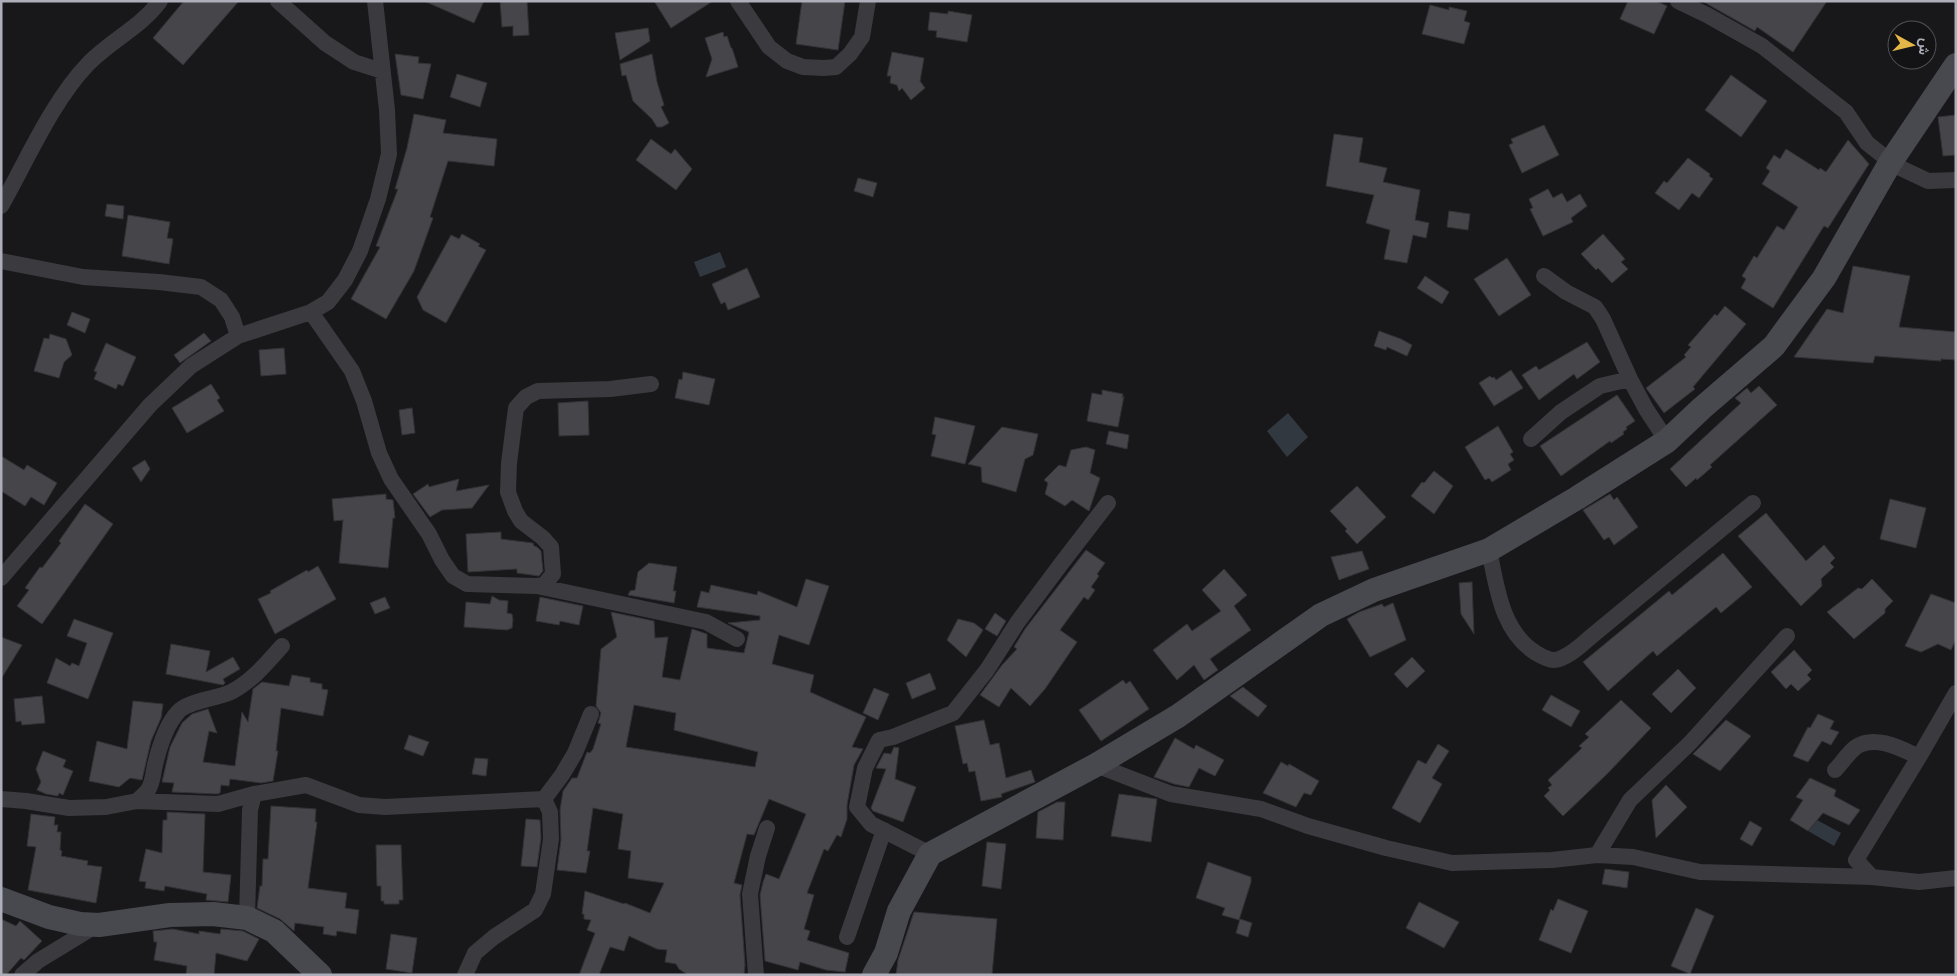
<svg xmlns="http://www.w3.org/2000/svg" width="1957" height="976" font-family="'Source Sans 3',Vazirmatn,sans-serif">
  <rect width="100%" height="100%" fill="#18181a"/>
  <path fill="#31383f" d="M720,252l6,15 -26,10 -6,-15z
    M1288,413l20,24 -21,20 -20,-26z
    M1817,820l24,13 -7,13 -26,-15z"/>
  <path fill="#45454a" stroke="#333236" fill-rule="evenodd" d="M184,1h55l-56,64 -30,-27z
    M424,1h60l-10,22z
    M500,1h27l2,34 -16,1v-10l-11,1z
    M654,1h59l-42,27z
    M802,1h43l-7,49 -42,-6z
    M1628,1h28l11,5 -13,28 -34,-15z
    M1702,1h125l-34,51 -36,-25 -2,4z
    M1430,5l19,5v-3l18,4 -3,10 6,2 -6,21 -42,-10z
    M948,11l24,4 -5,27 -31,-5 1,-6 -9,-1 2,-18 18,2z
    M648,28l2,13 -30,19 -5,-27z
    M723,32l1,5 3,-1 4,12h1l6,19 -32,10 6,-18 -7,-21z
    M892,52l32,6 -4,23 5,7 -14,12 -9,-12 -3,3 -2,-6 -7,-2 1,-7h-4z
    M395,54l24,3 -1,6 13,1 -8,35 -22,-4z
    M652,54l5,28 7,23 -3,2 8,16 -7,4h-5l-5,-8 -19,-18 -7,-26 -4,1 -2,-12z
    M457,74l30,9 -7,24 -30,-10z
    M1731,75l36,26 -26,36 -36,-27z
    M414,114l32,6 -3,13 54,6 -3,27 -46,-5 -18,56 3,1 -19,53 -28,48 -35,-20 29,-52 -4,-1 22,-57h-3l12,-41z
    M1956,115v40l-13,1 -5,-39z
    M1544,125l15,30 -37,18 -13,-28 4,-2 -2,-4z
    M1334,134l29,4 -4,24 28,6 -4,14 37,8 -5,30 14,3 -3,15 -13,-3 -6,28 -23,-4 6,-29 -24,-7 8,-28 -48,-9z
    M651,139l20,15 4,-5 17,20 -16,21 -40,-30z
    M1848,140l21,24 -41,64 -4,-2 -51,82 -32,-20 5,-9 -4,-3 12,-20 3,2 20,-32 7,4 14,-23 -36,-23 8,-13 -4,-3 8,-13 6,4 6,-10 33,21 1,-2 6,4z
    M1688,158l22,16 -1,2 4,3 -14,19 -7,-5 -13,17 -24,-17 9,-12 3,2z
    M858,178l19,5 -4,14 -19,-6z
    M1548,189l5,9 9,-5 5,9 13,-8 7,12 -16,12 2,4 -30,14 -13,-27 3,-1 -4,-9z
    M107,204l17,2 -1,13 -18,-3z
    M1449,211l21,3 -2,16 -21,-3z
    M128,215l42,7 -3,16 6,1 -4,25 -47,-8z
    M462,234l18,10 -2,2 8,4 -40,73 -23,-13 -6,-13 34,-62 8,4z
    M1603,234l22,25 -4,3 7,7 -16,14 -14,-15 -2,2 -15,-16z
    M1507,258l24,37 -32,21 -25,-37z
    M1853,266l57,10 -11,51 57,5v28l-15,-1v2l-66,-5 -2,7 -79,-6 33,-48 16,4z
    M747,268l13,29 -32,13 -3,-8 -4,2 -9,-20z
    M1425,276l24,16 -7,12 -25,-16z
    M1725,306l21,18 -53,63 2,2 -31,24 -18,-25 40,-31 -2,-2 7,-8 -3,-2 27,-31 2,2z
    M72,312l18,7 -5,14 -18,-8z
    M1379,331l22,8 11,6 -5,11 -20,-9 -1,3 -12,-4z
    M204,333l7,8 -31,22 -6,-8z
    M50,334l16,5 6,16 -8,7 -5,16 -25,-7 10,-33 5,1z
    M1587,342l13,20 -23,17 -3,-5 -35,26 -17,-25 14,-9 3,4z
    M106,343l30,14 -13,29 -5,-2 -2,5 -22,-10 3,-7 -3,-1z
    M284,348l2,26 -25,2 -2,-26z
    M1511,370l12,18 -29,18 -15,-23 11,-7 2,2 2,-1 2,3z
    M683,372l32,7 -6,26 -34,-7 4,-19 3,1z
    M211,384l9,14 -3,2 7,11 -37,22 -15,-25z
    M1759,386l18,19 -67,60 2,2 -15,13 -1,-2 -10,9 -16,-18 71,-66 -6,-5 12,-10 4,5z
    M1102,390l21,4 -1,4 2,-2 -6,31 -31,-6 5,-28 10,2z
    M1617,395l18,26 -9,6 1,2 -4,3 1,2 -13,9 -1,-2 -49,35 -21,-30z
    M588,401l1,34 -30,1 -1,-33z
    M412,408l3,25 -13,2 -3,-25z
    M935,417l40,9 -10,38 -34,-8 5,-21 -4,-1z
    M1498,426l15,26 -3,2 4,6 -6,4 3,6 -19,12 -3,-4 -4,2 -20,-33z
    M1002,427l36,7 -5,21 -8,4 -9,33 -34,-10 -1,-15 -13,-3z
    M1109,431l20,4 -2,14 -21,-5z
    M1086,447l9,3 -5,23 10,5 -11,33 -17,-11 -7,6 -20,-12 3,-11 -4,-3 15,-15 7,2 5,-17z
    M1,456l23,14 3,-5 30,18 -13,22 -13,-8 -6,9 -24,-15z
    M145,460l5,9 -9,13 -9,-14z
    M1434,471l19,15 -19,28 -23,-18 11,-14 2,1z
    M459,479l-3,12 33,-6 -17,23 -30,2 -12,7 -17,-23 15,-10 1,3z
    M1357,486l29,31 -29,27 -12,-13 2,-2 -17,-18z
    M386,494v5l7,1 2,18h-2l-5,50 -49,-5 4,-43 -9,1 -2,-22z
    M1610,494l4,6 3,-3 21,30 -24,18 -5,-8 -5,3 -21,-30z
    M1890,499l36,9 -10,40 -36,-9z
    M85,504l28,20 -71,100 -25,-18 12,-16 -4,-2 15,-21 2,1 19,-25 -2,-2z
    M1766,513l40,48 18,-16 11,13 -5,5 4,4 -13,12 1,7 -21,20 -63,-70z
    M501,532v7l32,4 1,3 3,1 4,4 2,20 -4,5 -22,-3v-4l-49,3 -2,-38z
    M1086,550l19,13 -8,11 2,2 -8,11 4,3 -7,10 -4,-3 -24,33 17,12 -32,47 -15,17 -19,-18 -12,19 -19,-12 22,-30 15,-16 -3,-2 11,-18z
    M1362,551l7,18 -30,11 -8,-23z
    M1723,553l29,34 -31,26 -5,-6 -59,49 -4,-5 -45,40 -25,-29 86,-71 3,4z
    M649,563l28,4 -4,24h3l-2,12 -46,-8 2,-4 5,-1 3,-18z
    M318,566l18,33 -61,35 -17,-35 13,-6 -1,-2 37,-21 1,2z
    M1224,569l23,26 -13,11 17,24 -41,29 8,11 -14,10 -10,-15 -17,15 -24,-30 34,-26 5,7 29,-20 -19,-21z
    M806,579l23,7 -20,59 -30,-10 -7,29 42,11 -4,17 56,25 -14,30 11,2 -9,16 -7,40v14l-6,18 -4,-2 -9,16 -4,-2 -17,44 7,2 -10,34 6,2 -3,9 42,13 -4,19 -19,-2 -26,-8 -2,8 -33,-9 -5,-66 3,-13 3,-8 13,5 27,-65 -37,-15 -15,36 -7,-1 -13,49 8,2 -2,10 5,70 -1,10h-56l-9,-6 -3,-5 -11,-2 2,-12 -10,-1 -28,-13 -5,15 -14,-4 -11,28h-20l16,-42 -8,-3 4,-10 -7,-1v-5h-2l3,-23 39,13 1,-1 25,10 14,-30 -36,-5 3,-27 -13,-2 5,-35 -30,-6 -6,43h3l-4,22 -29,-3 4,-30 -1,-30 3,-19 9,-13h5l10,-26 3,1 3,-4 8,-25 -3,-1 3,-10 -5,-7 5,-57 16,-12 -6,-25 43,9 1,17 13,-1 -6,40 18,3 12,-51 15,5v14l37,5 5,-21 -21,-9 32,-3v-4l-63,-9 4,-16 8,2 2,-8 46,10 1,-4 39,16zM634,705l42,8 -2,17 84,22 -3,15 -129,-20z
    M1872,579l21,22 -8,8v4l-31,26 -27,-27 31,-24 4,1z
    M1472,582l2,52 -13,-20 -2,-31z
    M1931,594l25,9v36l-5,11 -13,-6 -17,8 -16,-6z
    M492,596l7,4 9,1 -1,12 5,1 1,6 -1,8 -5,2 -43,-3 2,-25 24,2z
    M385,597l5,11 -15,6 -5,-11z
    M540,597l43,9 -4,19 -19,-4 -1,4 -23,-4z
    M1393,603l13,37 -36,17 -23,-38 12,-7 23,-8 2,3z
    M995,613l11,8 -9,15 -12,-7z
    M74,619l39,14 -25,66 -41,-16 9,-25 14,8 2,-3 7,3 8,-23 -20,-7z
    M958,619l16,4 9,7 -17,27 -19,-17z
    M1,637l21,8 -21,34z
    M171,644l39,7 -4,21 27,-15 7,12 -17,10 2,4 -2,2 -57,-11z
    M1794,650l18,20 -5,5 4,4 -13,12 -7,-7 -5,5 -15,-17z
    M1412,657l13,14 -18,17 -13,-14z
    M1678,669l18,19 -25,25 -19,-19z
    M930,673l6,16 -24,10 -6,-16z
    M292,675l18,3v4l12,2v5l6,1 -5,26 -42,-8 -5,43h2l-5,30 -12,2 -31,-4 -1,7 -8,-1 -1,8 -3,1 -45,-2 2,-9 -12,-1 8,-35 12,-24 10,-9 16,-5 9,24 -8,-2 -6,31 32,4 7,-54 6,10 5,-33 9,-7 27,4z
    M1123,680l3,4 4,-3 19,28 -48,32 -22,-31z
    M1243,687l24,19 -9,11 -28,-21z
    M874,688l15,6 -11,26 -15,-7z
    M1551,695l29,16 -9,16 -29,-17z
    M42,696l3,27 -23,2 -1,-4 -5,1 -2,-23z
    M1621,700l30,28 -44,46 -44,42 -19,-20 6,-6 -2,-2 4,-3 -4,-5 34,-32 -3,-2 10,-9 -4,-3z
    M133,701l30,3 -2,14 -10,23 -9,39 -12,-2 -11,9 -30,-6 8,-40 30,8z
    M1818,714l16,7 -4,8 9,3 -8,13 -9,-4 -14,21 -15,-6 15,-29 2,1z
    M984,720l6,25 9,-2 7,35 25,-8 4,12 -34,12 1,3 -21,4 -6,-30 -6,1 -2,-9 -4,1 -8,-38z
    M1726,720l25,16 -31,35 -27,-17z
    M409,735l20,7 -6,14 -19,-7z
    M1175,738l19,11 2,-4 28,15 -9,16 -16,-8 -10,19 -15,-3 -20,-7z
    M1438,744l11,7 -17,27 10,6 -22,39 -28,-15 26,-48 8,4z
    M894,747l5,1 -4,31 21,8 -13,35 -30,-11 -2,-3 15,-39 -10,-1 8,-15 7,1z
    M43,751l23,9 -3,7 10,4 -10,24 -4,-2 -1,3 -12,-2 -9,-4 4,-8 -5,-13z
    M475,758l13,1 -2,17 -14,-2z
    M1281,762l7,4 1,-2 30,17 -8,14 -7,-2 -8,14 -33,-14z
    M1810,778l26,12 -2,6 26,14 -11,15 -26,-12 -15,18 -18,-11 13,-20 -7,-3z
    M1666,785l21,22 -31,31 -4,-38z
    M1119,794l38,5 -6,43 -40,-6z
    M1057,802h8l-2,38 -27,-2 2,-26z
    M271,806l45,3 -1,13h2l-9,66 39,5 -2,15 14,2 -3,24 -19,-3 -1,5 -13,-2 1,-7 -29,-4 -1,8 -14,-12 -23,-11 3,-22h2l1,-27h5z
    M167,812l38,2 -2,58 28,3 -3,27 -22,-2 1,-6 -42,-8 -1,5 -19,-3 1,-6 -7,-1 7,-32 16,4 1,-33h4z
    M31,814l24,3 -1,8h4l-1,7h4l-1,18 2,1 -1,5 27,5 -1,4 15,2 -6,36 -68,-13 8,-43 -9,-1z
    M526,819l14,1 1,18 -4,29 -16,-1z
    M1750,821l12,7 -10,18 -12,-7z
    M987,842l19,2 -5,45 -19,-3z
    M376,845h25l2,55h-4v4h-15v-3h-3v-15h-4z
    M1208,862l43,15v5l-12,38 -17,-5 3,-7 -29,-10z
    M1605,869l24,3 -2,16 -25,-4z
    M1558,899l30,12 -17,42 -32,-13 12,-31 2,2z
    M1419,902l40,20 -15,26 -38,-20z
    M1696,908l18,8 -24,58 -19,-8z
    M914,912l83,7 -5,56h-96l2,-15z
    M1,919l15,7 4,-5 22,20 -18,19 -3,-2 -15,17h-5z
    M1240,919l12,4 -4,14 -12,-4z
    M173,929l26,5v-3l21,3 1,-5 22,2 16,8 -12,22 -31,-8 -2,22h-28l1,-9 -33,-6 3,-18h-3l-1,-11z
    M391,934l26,4 -5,35 -26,-4z"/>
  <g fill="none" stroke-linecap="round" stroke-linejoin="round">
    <path stroke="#3a3a3f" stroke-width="16" d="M278,1l47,42 29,19 28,9
      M738,1l31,46 18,14 16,6 21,1 12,-1 14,-13 12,-17 6,-36
      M1678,1l29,14 55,31 84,66 21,31 24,19
      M1890,163l38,18 28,-1
      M1,206c25,-44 52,-106 87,-142 22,-23 53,-37 72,-63
      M1,261l82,16 76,5 42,5 20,13 11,17 6,19
      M1544,276l22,16 29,15 8,12 27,60 16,30 21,32
      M311,312l41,59 12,30 15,52 12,26 38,55 13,26 11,16 14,8 70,2 7,-1 9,-11 -2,-27 -8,-9 -22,-17 -6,-10 -7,-19 1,-29 7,-55 10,-11 12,-6 72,-2 41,-5
      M1531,439l30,-27 39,-26 30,-7
      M1489,550c8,37 12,81 47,103 5,3 12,7 18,7 14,-1 29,-17 39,-25l160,-132
      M1,578l149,-173 41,-39 47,-30 73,-24 17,-10 17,-22 15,-29 18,-52 11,-45 -2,-44 -12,-109
      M537,586l169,36 31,17
      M1096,765l75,29 90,15 47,17 78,22 66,15 100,-3 45,-5 36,2 67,15 172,5 47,5 37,-4
      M1835,770c7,-7 13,-17 21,-23 19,-13 46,2 63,10
      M1,799l25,2 43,7 37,-1 31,-6 81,3 36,-10
      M544,799l18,-24 13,-22 16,-39
      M137,801c3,-3 8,-7 11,-11 5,-7 5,-17 7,-25 4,-17 11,-40 23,-53 9,-11 38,-13 53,-20 20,-10 36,-29 51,-46
      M930,854l-59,-30 -14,-17 8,-39 14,-28 14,-3 60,-24 34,-43 30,-47 44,-59 47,-61
      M1597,855l33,-55 60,-57 97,-107
      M1872,877l-16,-17 63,-103 37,-64
      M247,918l3,-108 4,-16 52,-9 53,20 26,2 159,-8 6,13 1,27 -8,55 -8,16 -41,27 -19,16 -10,22
      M847,937l37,-107
      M22,975l16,-14 59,-36
      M756,975l-6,-81 8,-38 9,-28"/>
    <path stroke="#48494f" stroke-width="24" d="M1,899l48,18 31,7 19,1 71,-10 43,-1 34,4 27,13 46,44
      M874,975l12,-22 13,-42 31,-57 166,-89 82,-49 143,-101 53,-25 115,-40 88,-52 90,-57 35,-33 72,-62 50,-68 66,-115 66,-98"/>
  </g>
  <rect width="1957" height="976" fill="none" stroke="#acafb9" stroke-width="5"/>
  <g transform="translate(1912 45) rotate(98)"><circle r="24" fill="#131315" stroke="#505157"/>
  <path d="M0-4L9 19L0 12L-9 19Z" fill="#e3b647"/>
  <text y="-8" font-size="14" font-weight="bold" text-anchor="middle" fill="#acafb9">ش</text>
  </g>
</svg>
